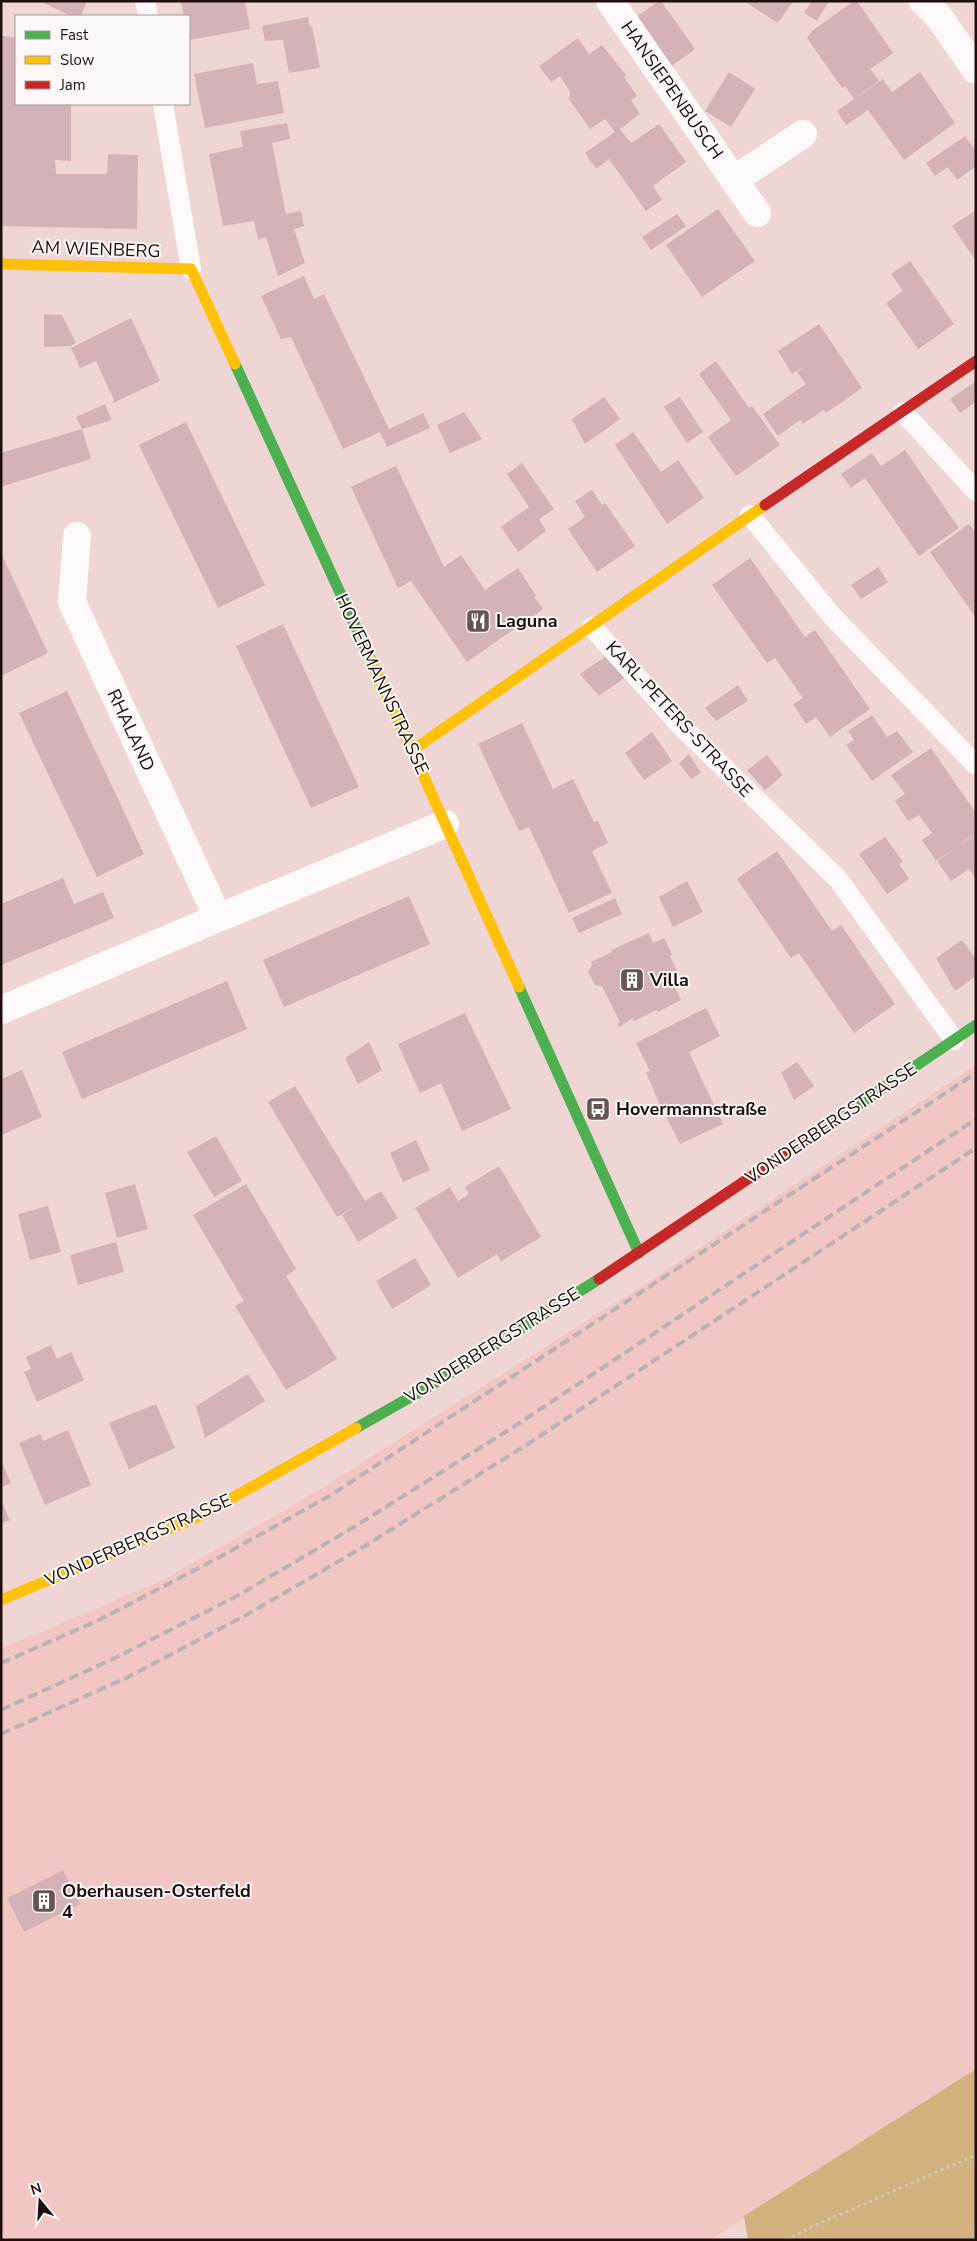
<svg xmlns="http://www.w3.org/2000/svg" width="977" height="2241" font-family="'Nunito Sans',sans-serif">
  <rect width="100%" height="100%" fill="#efd5d3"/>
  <path fill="#f2c7c3" d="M976,1065v1004l-266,171h-709v-591l160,-68 145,-83 336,-212z"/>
  <path fill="#d2b17e" d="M976,2069v171h-228l-4,-24z"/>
  <path fill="#d5b2b8" d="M40,1h47l-6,15h-10z
    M181,1h64l5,28 -61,11v-24h-5z
    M659,1h2l34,48 -25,18 -34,-50z
    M744,1h49l-15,22z
    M812,1h17l-12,20 -13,-8z
    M854,1h3l36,52 -23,16 9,12 -25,18 -9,-13 -3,2 -35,-50 5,-7z
    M308,17l2,10 2,-1 8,42 -31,5 -6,-33 -18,1 -3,-15z
    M1,36l15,1v67h55v57l-16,-1 1,14h51l1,-20 30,1 -1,74 -136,-3z
    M578,38l11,16 13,-9 24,30 -2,2 13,19 -6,4 9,14 -20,15 11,14 28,-19 27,38 -33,24 9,14 -16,11 -37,-52 -13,10 -11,-16 30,-21 -10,-13 -15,10 -21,-30 1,-7 -10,-16 -9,6 -12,-16z
    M253,63l4,21 21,-3 6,32 -79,15 -11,-54z
    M729,72l26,17 -24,38 -26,-16z
    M920,72l35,51 -51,37 -36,-50 -22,15 -9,-14 46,-32 9,13z
    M287,123l3,16 -18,4 14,71 15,-3 3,15 -10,3 11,34 -27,13 -12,-39 -8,3 -4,-19 -31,5 -14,-72 34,-7 -3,-16z
    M965,136l11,15v15l-19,14 -9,-13 -13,9 -9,-13z
    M718,209l37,52 -53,36 -36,-52z
    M976,210v47l-2,1 -22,-32z
    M677,214l9,12 -35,24 -9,-13z
    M910,261l44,63 -36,25 -32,-46 17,-12 -12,-17z
    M304,276l10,23 10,-5 65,135 34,-16 7,15 -43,19 -7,-15 -37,17 -52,-112 -10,2 -20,-43z
    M44,314l18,1 14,28 -5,3 -27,1z
    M131,318l29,63 -47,22 1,-3 -18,-39 -16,7 -9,-20z
    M819,324l43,64 -36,25 -2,-3 -21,14 -3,-4 -22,16 -15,-22 43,-30 -9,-12 7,-6 -12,8 -14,-23z
    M716,361l33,47 3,-2 28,39 -44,31 -28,-39 23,-17 -32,-46z
    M976,381v21l-16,11 -10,-14z
    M604,397l16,22 -35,25 -13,-25z
    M680,397l23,35 -16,11 -23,-36z
    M105,404l7,16 -30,9 -6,-12z
    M464,412l18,27 -32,14 -13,-28z
    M186,422l79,163 -47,23 -79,-163z
    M82,429l9,30 -88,27 -2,-7v-26z
    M633,432l28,40 17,-12 26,38 -37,26 -52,-79z
    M905,450l54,78 -40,28 -54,-78 -14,10 -10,-14 31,-21 9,13z
    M522,463l32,46 -15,10 7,12 -28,21 -17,-25 28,-20 -22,-33z
    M396,466l48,101 17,-12 24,35 33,-22 18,28 -2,1 9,12 -76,53 -56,-81 -13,7 -47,-101z
    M592,490l10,15 3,-2 30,43 -38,26 -29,-43 17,-12 -10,-16z
    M969,524l7,9v85l-46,-66z
    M1,553l47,100 -45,22 -2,-3z
    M750,558l55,79 10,-7 55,79 -40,28 -14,-20 -10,7 -13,-20 10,-6 -28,-40 -8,5 -55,-78z
    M878,567l10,15 -27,17 -10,-14z
    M283,624l76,163 -48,21 -75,-162z
    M608,655l18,22 -27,19 -19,-22z
    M738,685l10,16 -32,20 -11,-13z
    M67,691l77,163 -47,23 -78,-164z
    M872,715l15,22 10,-6 16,21 -41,29 -26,-36 8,-5 -6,-9z
    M522,723l31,66 20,-10 21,43 4,-1 10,22 -16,8 20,42 -43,20 -40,-86 -10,4 -41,-87z
    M652,732l20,29 -28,19 -19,-27z
    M931,748l45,65v20l-19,13 19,-12v45l-7,-10 -18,12 -14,-20 17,-12 -19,12v-2l-13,-19 10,-7 -13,-18 -11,6 -13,-20 10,-7 -14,-19z
    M689,754l12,19 -10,6 -12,-16z
    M767,755l16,20 -18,15 -18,-20z
    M885,837l18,25 -4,2 10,15 -22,15 -28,-40z
    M777,851l55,80 9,-6 54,79 -41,29 -55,-80 -8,5 -54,-79z
    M63,878l11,26 29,-12 11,26 -113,47v-61z
    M687,881l16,31 -30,15 -14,-30z
    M409,896l21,48 -146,63 -21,-47z
    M615,898l7,16 -43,19 -7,-15z
    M649,933l4,10 11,-5 8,16 -2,2 7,15 -8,4 12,25 -23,12 -1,-2 -23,11 -1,-3 -14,9 -2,-4 3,-1 -18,-36 -7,-1 -7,-13 4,-7 -1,-3 21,-10 -1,-2z
    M962,940l14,19v17l-21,15 -19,-33z
    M227,981l20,48 -165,70 -20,-47z
    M706,1008l14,28 -31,16 34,72 -43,20 -21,-41 -13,-31 4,-1 -14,-28z
    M465,1013l46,96 -49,22 -21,-48 -21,10 -22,-49z
    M369,1042l13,28 -24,14 -13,-26z
    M797,1062l17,24 -20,14 -13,-28z
    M22,1070l20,47 -41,18v-56z
    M295,1086l70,115 16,-10 17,27 -40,24 -16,-27 15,-10 -20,12 -69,-115z
    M216,1136l26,45 -28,16 -27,-45z
    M416,1140l14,30 -27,12 -13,-29z
    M499,1166l42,71 -40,24 -4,-7 -39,24 -43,-70 35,-21 8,14 11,-7 -4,-7z
    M135,1184l13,45 -31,9 -12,-45z
    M246,1184l50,85 -10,7 51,83 -51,31 -51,-84 9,-5 -51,-86z
    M48,1206l13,46 -31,8 -12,-46z
    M116,1242l8,30 -46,13 -8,-30z
    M415,1258l16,27 -39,24 -16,-28z
    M51,1345l6,14 14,-7 13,28 -47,22 -13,-30 7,-3 -5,-12z
    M248,1374l17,27 -60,37 -9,-32z
    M156,1404l19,44 -46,21 -20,-46z
    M68,1430l23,55 -46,20 -26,-62 21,-9 3,7z
    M1,1461l10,22 -10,4z
    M1,1501l9,19 -9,3z
    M63,1870l17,34 -56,28 -17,-34z"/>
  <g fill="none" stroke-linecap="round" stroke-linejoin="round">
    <path stroke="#d1c9c9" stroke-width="3" stroke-dasharray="2.5 4" stroke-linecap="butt" d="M787,2240l24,-13 165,-72"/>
    <path stroke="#fdf9f8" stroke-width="20" d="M145,1l3,15
      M163,104l28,165
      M903,412l73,79
      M750,515l82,101 144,149
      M592,627l90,100 156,152 116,161"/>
    <path stroke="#fdf9f8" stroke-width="28" d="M610,1l147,212
      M923,1l16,16 37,53
      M734,180l69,-46
      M77,536l-5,66 146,316 227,-94
      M1,1010l217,-92"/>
    <path stroke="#4caf50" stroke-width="11" d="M235,364l136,296
      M519,987l120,266
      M834,1121l142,-96
      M356,1428l67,-38 176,-111"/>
    <path stroke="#ffc107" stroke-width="11" d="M1,264l190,5 44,95
      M371,660l148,327
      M413,750l352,-245
      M1,1600l201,-85 154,-87"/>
    <path stroke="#c62828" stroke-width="11" d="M765,505l211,-144
      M599,1279l235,-158"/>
    <path stroke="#b9b2b2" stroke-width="4" stroke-dasharray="10 5" stroke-linecap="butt" d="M1,1663l96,-42 119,-62 115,-64 645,-422
      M1,1710l114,-52 122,-62 117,-69 164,-103 458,-305
      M1,1734l125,-56 122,-64 117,-68 163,-102 448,-296"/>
  </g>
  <defs>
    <symbol id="restaurant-square" viewBox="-11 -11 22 22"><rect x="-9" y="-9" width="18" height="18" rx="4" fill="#685452" stroke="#fdf8f8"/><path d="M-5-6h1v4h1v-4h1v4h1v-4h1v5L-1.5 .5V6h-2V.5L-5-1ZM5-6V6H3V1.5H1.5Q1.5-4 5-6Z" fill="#fff"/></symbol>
    <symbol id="building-square" viewBox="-11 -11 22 22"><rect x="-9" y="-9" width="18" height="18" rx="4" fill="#685452" stroke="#fdf8f8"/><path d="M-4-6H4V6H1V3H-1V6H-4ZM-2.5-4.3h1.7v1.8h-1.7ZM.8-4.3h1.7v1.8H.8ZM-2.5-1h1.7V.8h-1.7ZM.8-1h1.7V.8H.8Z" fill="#fff"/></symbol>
    <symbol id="bus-square" viewBox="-11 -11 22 22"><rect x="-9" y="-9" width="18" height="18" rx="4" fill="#685452" stroke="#fdf8f8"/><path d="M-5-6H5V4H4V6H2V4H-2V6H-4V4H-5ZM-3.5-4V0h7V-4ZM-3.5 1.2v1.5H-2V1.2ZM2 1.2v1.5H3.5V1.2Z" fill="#fff"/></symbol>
  </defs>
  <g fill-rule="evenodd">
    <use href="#restaurant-square" x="464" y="607" width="28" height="28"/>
    <use href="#building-square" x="618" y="966" width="28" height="28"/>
    <use href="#bus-square" x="584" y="1095" width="28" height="28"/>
    <use href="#building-square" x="30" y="1887" width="28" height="28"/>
  </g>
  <g text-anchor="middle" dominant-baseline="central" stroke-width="4" stroke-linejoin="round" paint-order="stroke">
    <g font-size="18" fill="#1f0e0d" stroke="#fdf8f8">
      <text transform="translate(672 90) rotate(55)">HANSIEPENBUSCH</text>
      <text transform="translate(96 249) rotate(2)">AM WIENBERG</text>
      <text transform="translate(382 684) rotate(65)">HOVERMANNSTRASSE</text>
      <text transform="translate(679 719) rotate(47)">KARL-PETERS-STRASSE</text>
      <text transform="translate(131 730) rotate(65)">RHALAND</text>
      <text transform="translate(831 1123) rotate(-34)">VONDERBERGSTRASSE</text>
      <text transform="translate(492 1345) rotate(-32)">VONDERBERGSTRASSE</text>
      <text transform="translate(138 1540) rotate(-24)">VONDERBERGSTRASSE</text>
    </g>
    <g font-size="18" font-weight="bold" fill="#1f0e0d" stroke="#fdf8f8" text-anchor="start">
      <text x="496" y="621">Laguna</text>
      <text x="650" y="980">Villa</text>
      <text x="616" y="1109">Hovermannstraße</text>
      <text x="62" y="1891">Oberhausen-Osterfeld<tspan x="62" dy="21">4</tspan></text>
    </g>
  </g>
  <rect width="977" height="2241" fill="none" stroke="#1f0e0d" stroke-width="5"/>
  <rect x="15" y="15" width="175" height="90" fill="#fdf8f8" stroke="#a49a9a"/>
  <rect x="25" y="31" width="25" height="8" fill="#4caf50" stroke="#a49a9a"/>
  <text x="60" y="40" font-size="15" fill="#1f0e0d">Fast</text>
  <rect x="25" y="56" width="25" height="8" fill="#ffc107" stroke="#a49a9a"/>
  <text x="60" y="65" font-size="15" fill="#1f0e0d">Slow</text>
  <rect x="25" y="81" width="25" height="8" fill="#c62828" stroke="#a49a9a"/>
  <text x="60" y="90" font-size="15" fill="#1f0e0d">Jam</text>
  <g transform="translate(40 2201) rotate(342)" stroke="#fdf8f8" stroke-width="4" paint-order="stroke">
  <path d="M0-4L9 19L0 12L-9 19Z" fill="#1f0e0d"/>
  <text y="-8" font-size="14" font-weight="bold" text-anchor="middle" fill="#1f0e0d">N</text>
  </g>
</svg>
